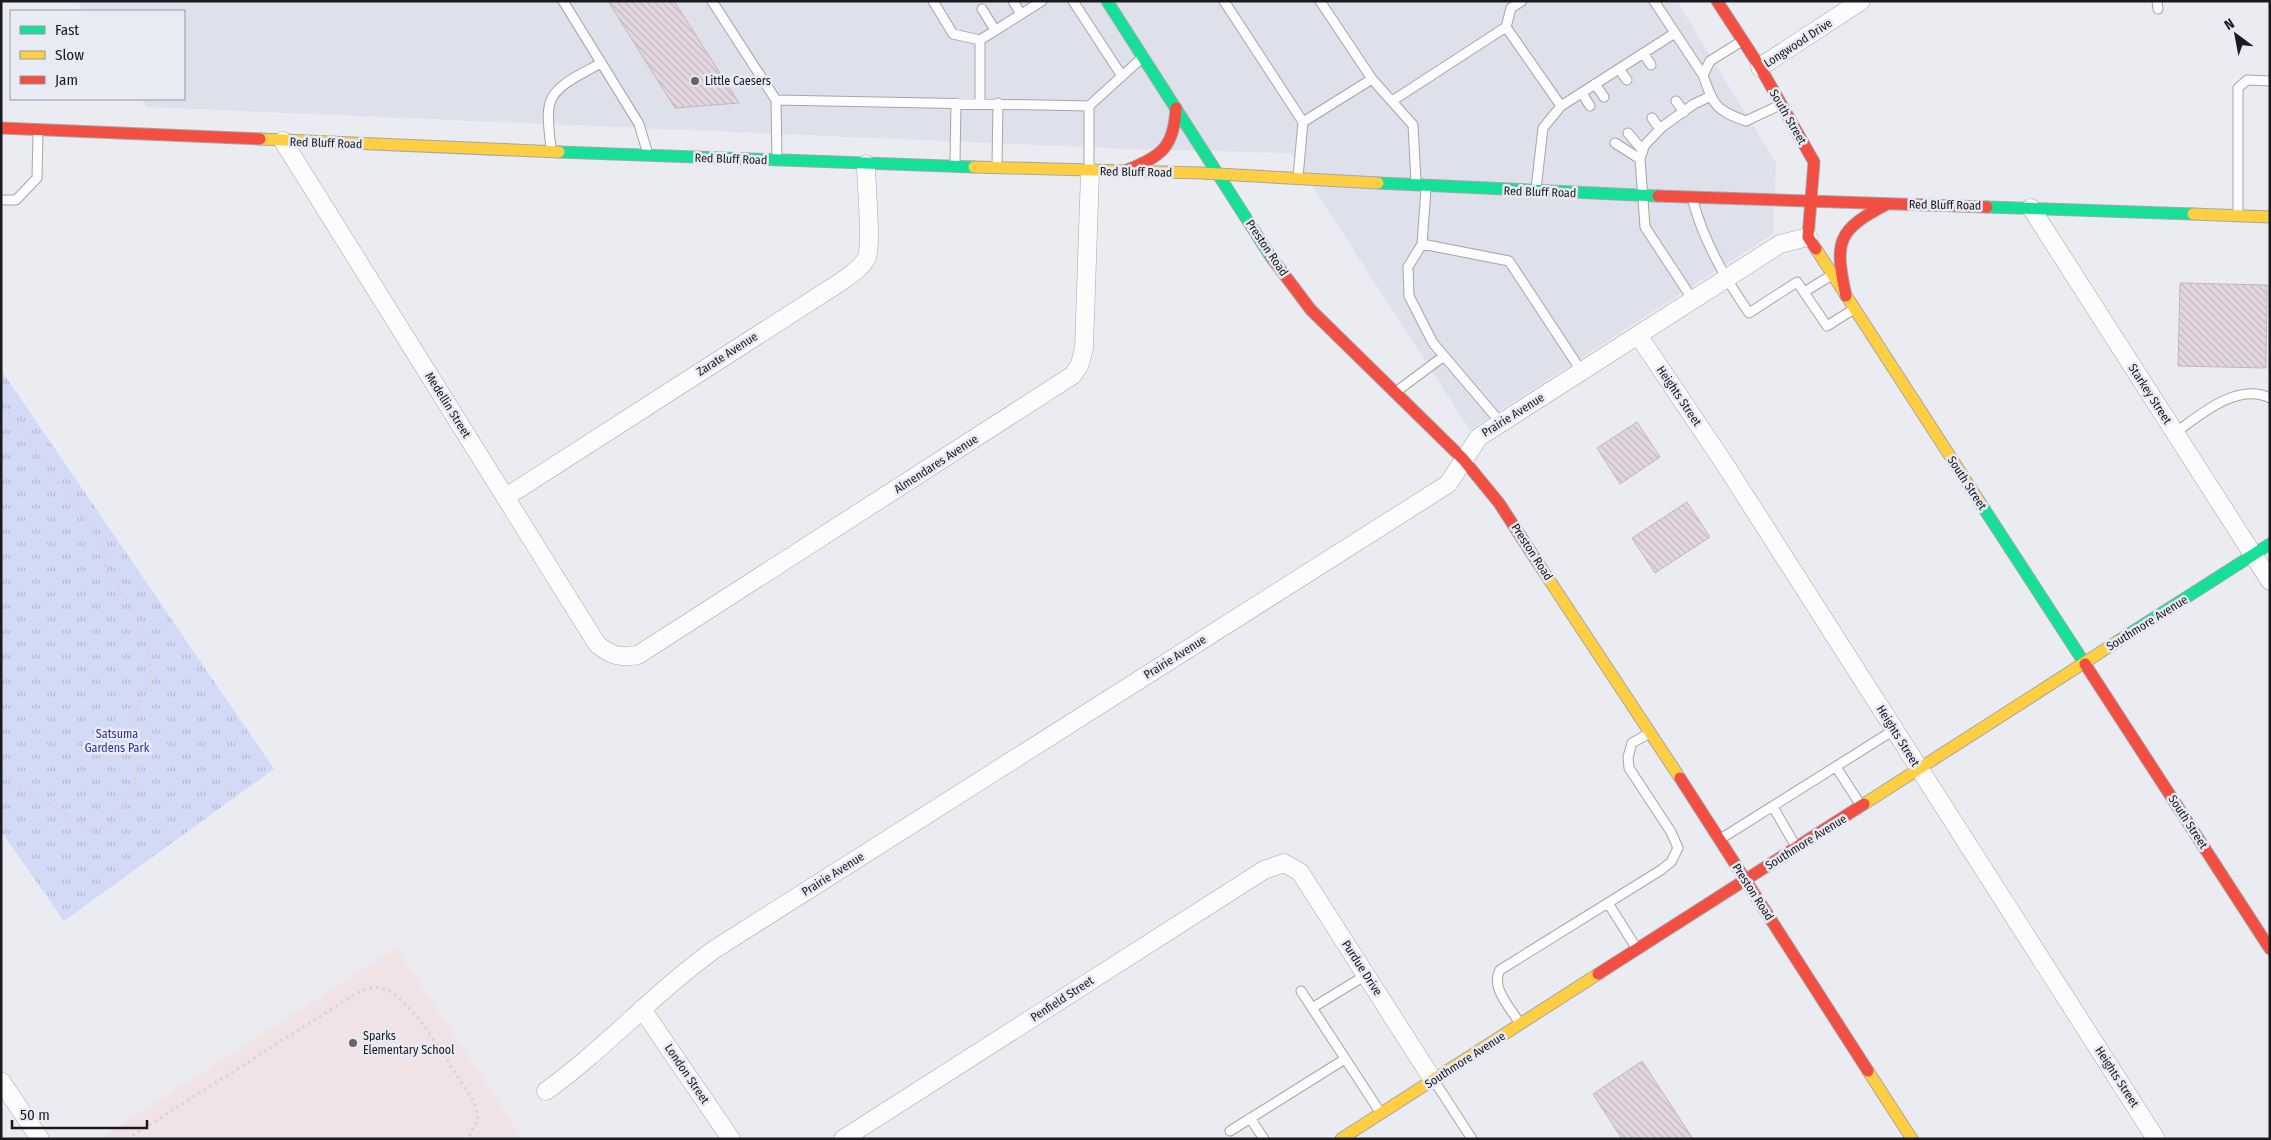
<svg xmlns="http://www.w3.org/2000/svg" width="2271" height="1140" font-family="'Fira Sans Condensed',sans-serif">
  <defs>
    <pattern id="grass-tufts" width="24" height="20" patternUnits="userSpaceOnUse" patternTransform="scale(1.25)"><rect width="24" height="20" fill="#d3daf6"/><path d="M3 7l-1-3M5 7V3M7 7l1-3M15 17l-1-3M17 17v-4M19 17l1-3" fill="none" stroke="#b5bad2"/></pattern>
    <pattern id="building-back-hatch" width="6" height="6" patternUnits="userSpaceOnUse" patternTransform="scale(1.25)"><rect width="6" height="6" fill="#e4d6de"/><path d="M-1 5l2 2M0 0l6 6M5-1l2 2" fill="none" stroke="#c3b7be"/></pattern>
  </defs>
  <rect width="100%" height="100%" fill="#ebecf1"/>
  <path fill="#dee0ec" d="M77,1h1600l99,162 -3,71 -303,196 -179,-277 -158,-4 -986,-42 -5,-8h42v-88h-101z"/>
  <path fill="#f0e2e5" d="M396,948l127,191h-424z"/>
  <path fill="url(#grass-tufts)" d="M1,370l273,399 -210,152 -63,-90z"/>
  <path fill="url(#building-back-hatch)" stroke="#bcbabe" d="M608,1h66l65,102 -64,5z
    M2180,283l87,2 -1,83 -88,-2z
    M1637,422l23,35 -40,27 -23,-36z
    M1687,502l23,35 -55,36 -23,-35z
    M1642,1061l51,78h-71l-29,-45z"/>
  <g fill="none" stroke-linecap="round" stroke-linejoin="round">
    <defs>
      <path id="lane" d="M563,1l76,123 8,27
        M712,1l64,99 313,6
        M933,1l20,33 27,6
        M1013,1l8,13
        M1073,1l49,75 -33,30v60
        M1224,1l79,121 69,-43
        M1320,1l52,78 41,46 3,57
        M1654,1l49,74
        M2157,1l1,8
        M982,9l13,21
        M1506,27l5,-19 11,-7
        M1742,41l-32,20 -7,14c11,31 12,35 43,46l34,-16
        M1643,53l8,12
        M1619,69l8,11
        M1122,76l20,-18
        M1595,84l9,13
        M1582,93l8,13
        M776,100l1,59
        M1392,101l114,-74 55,79 114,-73
        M1676,101l8,11
        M980,103v-63l62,-39
        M1652,118l8,11
        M1628,133l15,18
        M1615,143l25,16
        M551,149c-1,-14 -5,-33 -1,-46 5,-19 36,-31 51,-40
        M955,162l1,-59
        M997,166l1,-63
        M1298,177l5,-55
        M1426,189l-4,55 -14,23 1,29 24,47 68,80
        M1536,189l7,-61 18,-22
        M1,200h15l21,-22 1,-45
        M1693,201c11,41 32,77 56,112l48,-31 30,44 27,-17
        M2238,213v-125l9,-8 23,1
        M1422,244l87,17 73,111
        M1804,292l28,-17
        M1693,300l-48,-73 -5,-68 4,-13 18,-19 32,-23 17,-8
        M1397,391l47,-35
        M2175,433c25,-18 62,-51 95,-35
        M1836,767l24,37
        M1773,807l22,38
        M1722,838l172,-108
        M1608,903l29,46
        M1301,991l79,121
        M1312,1008l54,-33
        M1520,1024c-9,-16 -30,-36 -20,-54l161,-100 10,-8 7,-14 -7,-16 -42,-64 -1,-11 4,-14 16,-9
        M1435,1082l37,57
        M1250,1118l14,21
        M1230,1131l115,-72"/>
      <path id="street" d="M1760,67l101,-66
        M283,141l314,503c14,12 23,14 41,11l435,-280 7,-11 4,-16 6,-176
        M2031,208l239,373
        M1638,335l88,131 430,673
        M506,497l336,-216c8,-6 21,-14 25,-24 5,-15 -1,-73 -1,-93
        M642,1009l89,130
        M1,1081l39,58
        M546,1091c60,-43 109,-99 169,-142l733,-465 31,-47 301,-193 28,-7
        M843,1139l421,-269 20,-7 16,9 133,208"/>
      <path id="fast" d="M1107,1l164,256
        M559,152l415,15
        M1378,183l280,13
        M1987,207l206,7
        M1981,504l104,160
        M2118,641l152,-97"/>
      <path id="slow" d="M260,139l299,13
        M974,167l227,6 177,10
        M2193,214l77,3
        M1816,249l165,255
        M1538,563l142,215
        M1864,804l254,-163
        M1868,1071l44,68
        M1341,1139l257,-165"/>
      <path id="jam" d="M1717,1l43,66 54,95 -6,75 8,12
        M1,128l259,11
        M1127,170c35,-14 47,-23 49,-62
        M1658,196l329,11
        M1271,257l40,53 152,149 36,44 39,60
        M1846,296c-12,-55 -9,-66 41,-92
        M2085,664l185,285
        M1680,778l188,293
        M1598,974l266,-170"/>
    </defs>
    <use href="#lane" stroke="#a5a6aa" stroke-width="11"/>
    <use href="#street" stroke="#a5a6aa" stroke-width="19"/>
    <use href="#fast" stroke="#a5a6aa" stroke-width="13"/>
    <use href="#slow" stroke="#a5a6aa" stroke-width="13"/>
    <use href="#jam" stroke="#a5a6aa" stroke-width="13"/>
    <path stroke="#d5d5d7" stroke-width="3" stroke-dasharray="2.5 4" stroke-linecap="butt" d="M1,402l101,142 4,26 31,48 9,24 6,27 -2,12 -17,38 5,50 -4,16 -21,37 -11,7h-11l-76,-44 -14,-13
      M127,1139l225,-143c10,-6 20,-11 32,-7 29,8 72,87 90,113l4,17 -10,20"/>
    <use href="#lane" stroke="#fcfcfd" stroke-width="9"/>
    <use href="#street" stroke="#fcfcfd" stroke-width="18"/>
    <use href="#fast" stroke="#16e098" stroke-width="11"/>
    <use href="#slow" stroke="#ffcf43" stroke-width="11"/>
    <use href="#jam" stroke="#f24e42" stroke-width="11"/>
  </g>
  <g fill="#626467" stroke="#e8eaf4" stroke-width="2">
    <circle cx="695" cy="81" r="5"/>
    <circle cx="353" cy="1043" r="5"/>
  </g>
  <g text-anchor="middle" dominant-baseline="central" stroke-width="5" stroke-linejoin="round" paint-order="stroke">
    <g font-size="12" fill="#191a1d" stroke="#e8eaf4">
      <text transform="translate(1798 43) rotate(-33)">Longwood Drive</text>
      <text transform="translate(1788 117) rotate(60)">South Street</text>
      <text transform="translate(326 143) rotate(2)">Red Bluff Road</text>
      <text transform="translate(731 159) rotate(2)">Red Bluff Road</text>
      <text transform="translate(1136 172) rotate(1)">Red Bluff Road</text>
      <text transform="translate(1540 192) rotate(2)">Red Bluff Road</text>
      <text transform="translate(1945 205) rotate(1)">Red Bluff Road</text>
      <text transform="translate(1267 248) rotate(56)">Preston Road</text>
      <text transform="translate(727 354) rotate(-33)">Zarate Avenue</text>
      <text transform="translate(2150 394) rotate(57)">Starkey Street</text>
      <text transform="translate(1679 396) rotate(56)">Heights Street</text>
      <text transform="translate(448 405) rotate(58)">Medellin Street</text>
      <text transform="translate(1513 415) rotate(-32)">Prairie Avenue</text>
      <text transform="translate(936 464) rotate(-33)">Almendares Avenue</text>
      <text transform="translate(1967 483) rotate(57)">South Street</text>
      <text transform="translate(1532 552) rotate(57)">Preston Road</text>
      <text transform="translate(2147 623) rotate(-32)">Southmore Avenue</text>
      <text transform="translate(1175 657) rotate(-32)">Prairie Avenue</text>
      <text transform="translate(1898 736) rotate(58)">Heights Street</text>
      <text transform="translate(2188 822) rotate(57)">South Street</text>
      <text transform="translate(1806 842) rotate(-32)">Southmore Avenue</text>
      <text transform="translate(833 874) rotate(-32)">Prairie Avenue</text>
      <text transform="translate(1753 892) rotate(57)">Preston Road</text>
      <text transform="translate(1362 968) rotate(57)">Purdue Drive</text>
      <text transform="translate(1062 999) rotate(-33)">Penfield Street</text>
      <text transform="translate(1465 1060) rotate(-33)">Southmore Avenue</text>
      <text transform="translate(687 1074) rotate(56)">London Street</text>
      <text transform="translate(2117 1077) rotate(57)">Heights Street</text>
    </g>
    <g font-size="12" fill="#191a1d" stroke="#e8eaf4" text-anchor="start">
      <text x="705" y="81">Little Caesers</text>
      <text x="363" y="1036">Sparks<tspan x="363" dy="14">Elementary School</tspan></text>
    </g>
    <g font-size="12" fill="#2f3593" stroke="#e8eaf4">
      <text x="117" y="734">Satsuma<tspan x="117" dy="14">Gardens Park</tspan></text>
    </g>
  </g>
  <rect width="2271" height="1140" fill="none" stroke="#191a1d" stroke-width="5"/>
  <rect x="10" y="10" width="175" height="90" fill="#e8eaf4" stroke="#95979e"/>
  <rect x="20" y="26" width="25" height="8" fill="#16e098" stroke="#95979e"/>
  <text x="55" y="35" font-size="15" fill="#191a1d">Fast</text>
  <rect x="20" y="51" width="25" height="8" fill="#ffcf43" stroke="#95979e"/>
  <text x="55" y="60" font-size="15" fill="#191a1d">Slow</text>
  <rect x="20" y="76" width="25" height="8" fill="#f24e42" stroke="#95979e"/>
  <text x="55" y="85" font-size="15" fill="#191a1d">Jam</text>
  <g transform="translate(2236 35) rotate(328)" stroke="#e8eaf4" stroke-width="4" paint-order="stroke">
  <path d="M0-4L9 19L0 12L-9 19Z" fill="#191a1d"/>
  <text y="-8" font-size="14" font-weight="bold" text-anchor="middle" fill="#191a1d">N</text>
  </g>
  <path d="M12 1120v8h135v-8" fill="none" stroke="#191a1d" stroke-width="2.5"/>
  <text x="20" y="1120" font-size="15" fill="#191a1d" stroke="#e8eaf4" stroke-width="4" paint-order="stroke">50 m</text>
</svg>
